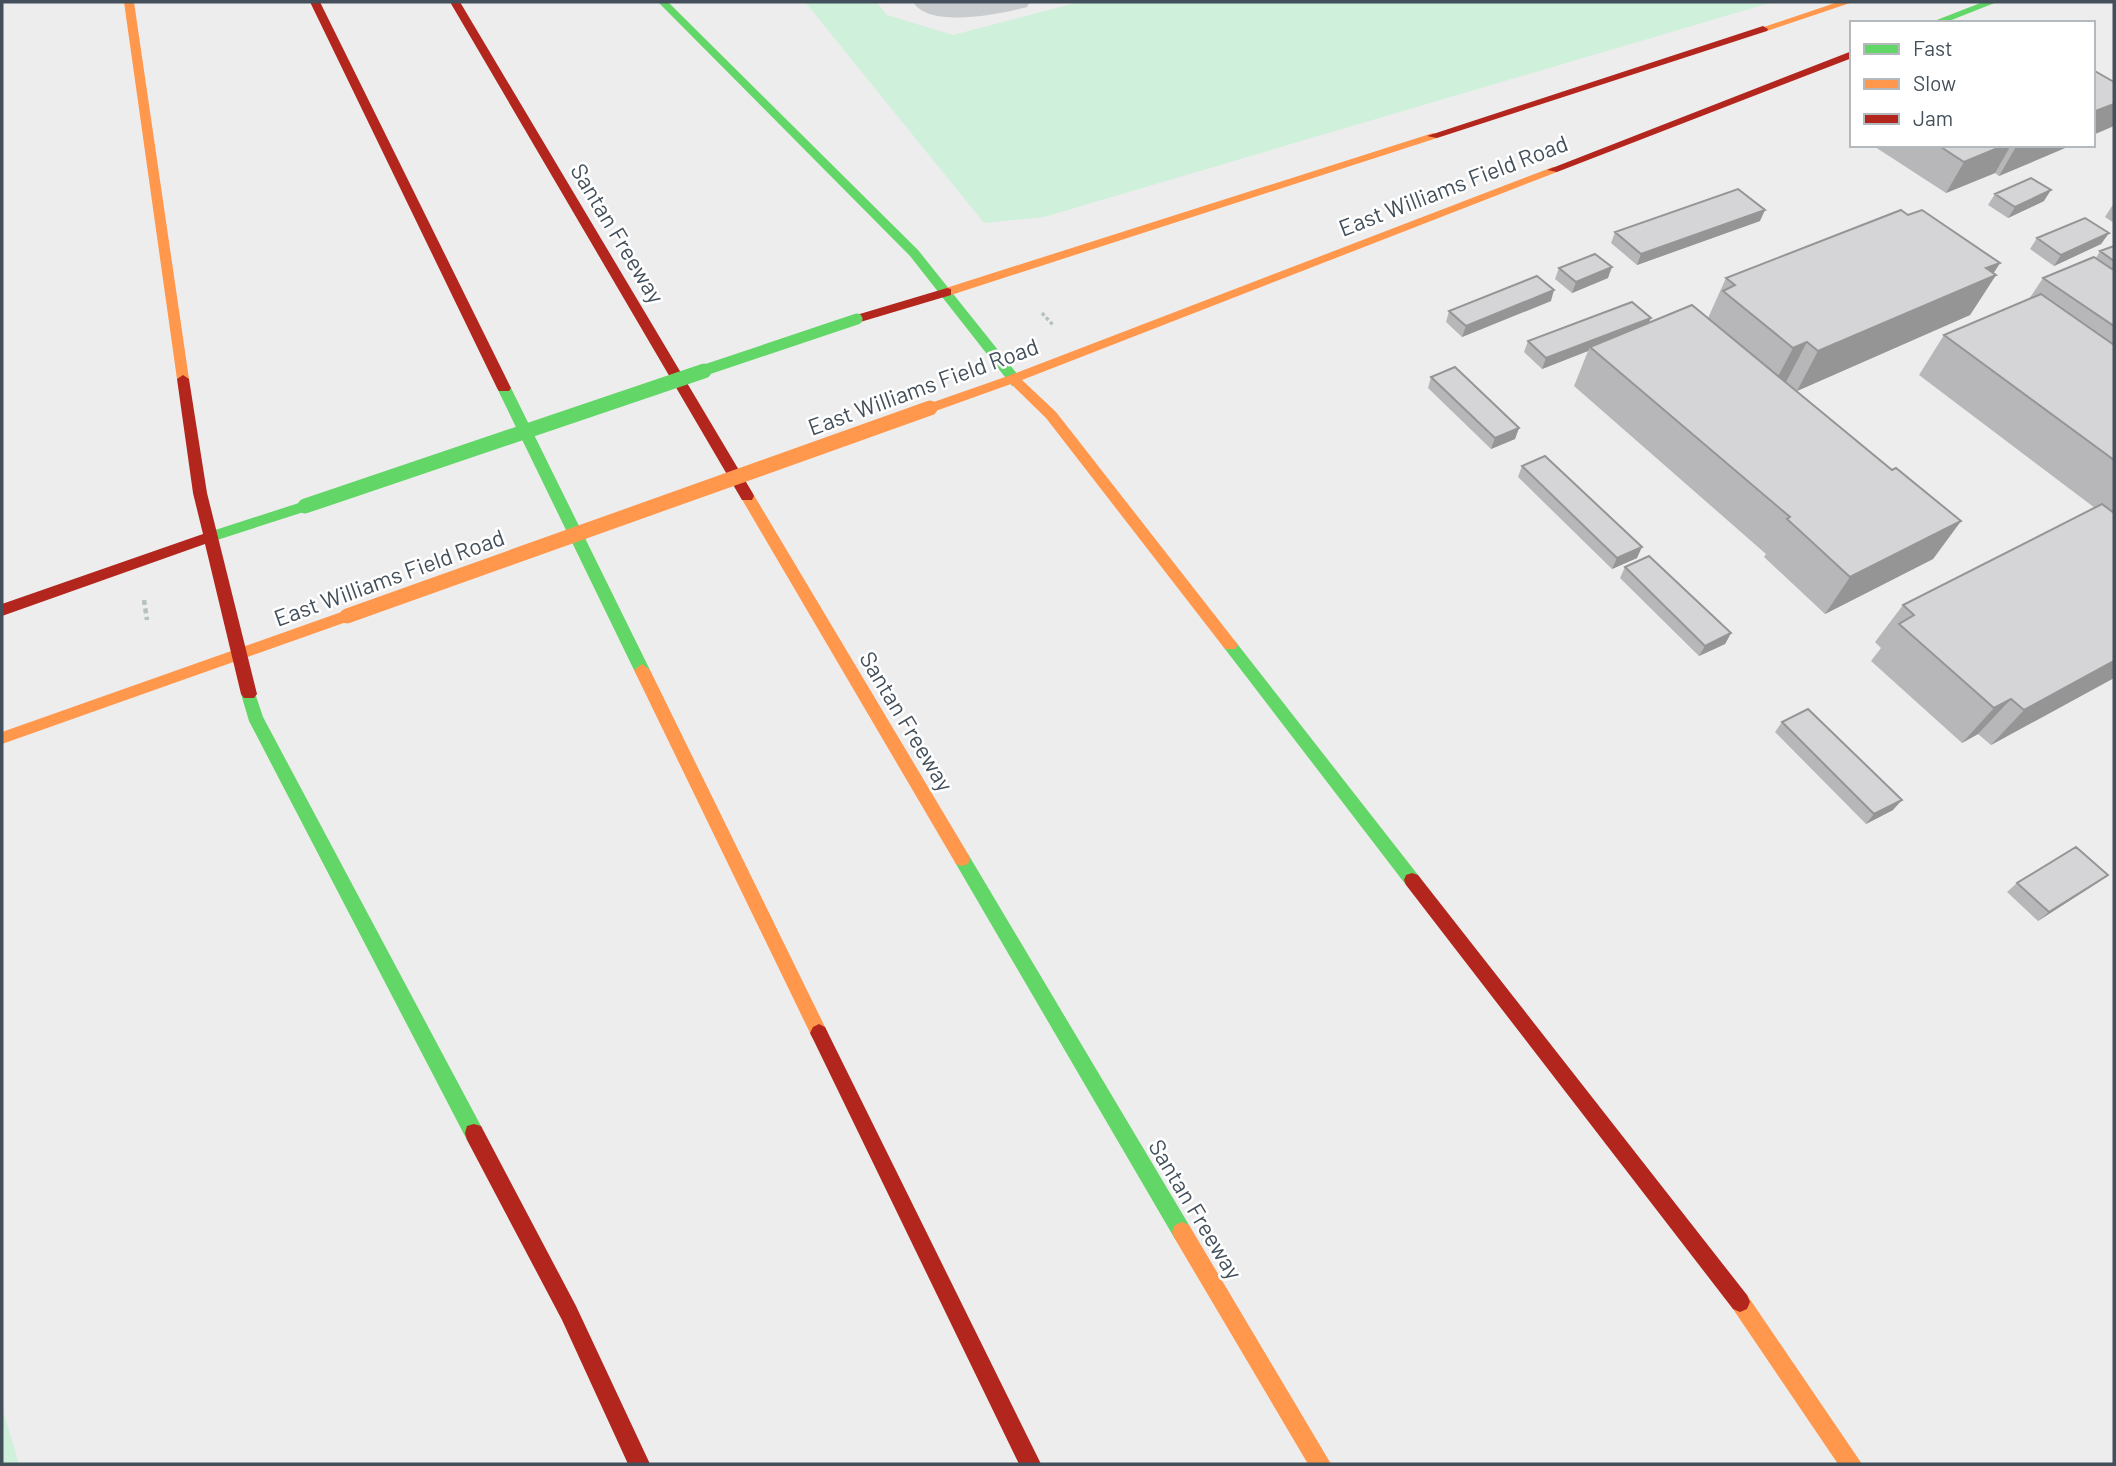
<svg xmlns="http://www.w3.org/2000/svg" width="2116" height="1466" font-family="Barlow,sans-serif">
  <rect width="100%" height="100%" fill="#eeeded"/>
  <path fill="#cff0db" d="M805,2h71l11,13 66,20 126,-33h694l-729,215 -60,6z
    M2,1408l17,56h-17z"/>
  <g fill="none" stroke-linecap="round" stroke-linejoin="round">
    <path stroke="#b5c2be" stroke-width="3.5" stroke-dasharray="3.5 2.5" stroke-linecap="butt" d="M1042,313l11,12"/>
    <path stroke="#b5c2be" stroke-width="4.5" stroke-dasharray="5 3.5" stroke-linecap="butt" d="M144,600l3,20"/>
    <path fill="#c9ccce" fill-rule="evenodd" d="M913,2h117l-3,5c-26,7 -98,22 -114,-5z"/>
    <path fill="#63d668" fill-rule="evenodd" d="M658,2h10l250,248 104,130v6h-10l-102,-130z
      M1983,2h14l-53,21h-15z
      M504,384l7,4 139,282 -3,4h-10l-3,-4 -137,-282z
      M305,501l5,1 2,4 -2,4 -99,32 -7,-5 2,-4z
      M1230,639l5,2 183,234 2,5 -2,5 -6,2 -6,-2 -181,-236 -3,-4 3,-4z
      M249,688l5,2 9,27 218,409 2,7 -2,7 -7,2 -7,-2 -218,-419 -8,-27 3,-4z
      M962,852l6,2 221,371 3,7 -3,7 -7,3 -7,-3 -219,-375 -2,-5 2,-5z"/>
    <path fill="#ff974d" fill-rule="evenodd" d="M124,2h10l55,377 -6,4 -6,-4z
      M1838,2h15l-86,29 -9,-2z
      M1433,133l6,3 -2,2 -486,157 -4,1 -6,-4 2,-3z
      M1553,167l6,3 -2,2 -535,208 34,32 179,229 3,4 -3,4h-10l-179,-231 -35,-34 -81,29 -7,-5 2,-3 83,-29z
      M747,491l5,1 216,362 2,5 -2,5 -6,2 -6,-2 -216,-368z
      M347,610l7,6 -2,4 -350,124v-12z
      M642,664l8,6 175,357 3,6 -3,6 -6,3 -6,-3 -179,-369z
      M1182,1222l7,3 142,239h-23l-133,-225 -3,-7 3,-7z
      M1740,1292l7,3 115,169h-24l-105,-155 -3,-7 3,-7z"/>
    <path fill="#b3261e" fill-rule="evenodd" d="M310,2h10l191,386 -2,3h-10l-2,-3z
      M450,2h10l292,490 2,4 -2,4h-10z
      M1763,26l5,3 -1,2 -330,107 -10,-2z
      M1852,51v7l-295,114 -10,-2z
      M947,288l4,1v6l-94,28 -6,-4 2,-3z
      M183,375l6,4 18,114 50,201 -3,4h-10l-3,-4 -36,-150 -203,72v-12l201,-70 -10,-41 -16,-114z
      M1412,873l6,2 329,420 3,7 -3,7 -7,3 -7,-3 -327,-424 -2,-5 2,-5z
      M819,1024l6,3 216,437h-22l-206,-425 -3,-6 3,-6z
      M474,1124l7,2 95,180 74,158h-22l-66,-144 -95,-180 -2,-7 2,-7z"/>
    <path stroke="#63d668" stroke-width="11" d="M699,372l158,-53"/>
    <path stroke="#63d668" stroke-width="15" d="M305,506l399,-135"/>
    <path stroke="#ff974d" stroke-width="15" d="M347,616l583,-208"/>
  </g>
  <path fill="#b7b7b9" d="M1872,145h194l-1,3 -66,28 -4,-3 -49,20z
    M1995,194l49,7 -36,17 -20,-13z
    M2114,205v18l-9,-6 7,-11z
    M1908,215l92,48 -7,11 3,1 -26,40 -173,76 -12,-9 107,88 69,51 -28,38 -108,55 -61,-57 2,-3 -192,-168 14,-35 -46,18 -18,-17 4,-11 120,-18 60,-5 18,-40z
    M1760,221l-123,44 -26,-22 4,-11z
    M2109,233l-8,11 -47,22 -24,-17 7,-11z
    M2114,246v432l-123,67 -13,-11 -16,9 -91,-82 10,-13 -6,-6 28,-37 192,-97 -176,-133 25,-40 85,-36 14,-21 53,-20 4,-7z
    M1559,268l49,10 -36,15 -17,-14z
    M1551,301l-89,36 -16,-15 3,-11z
    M1431,377l88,51 -4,11 -24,10 -63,-61z
    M1522,466l115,92 -25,11 -94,-92z
    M1625,567l106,66 -6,11 -26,12 -79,-78z
    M1782,722l111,88 -27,14 -91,-92z
    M2108,875l-11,8 -59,38 -31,-29 10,-9z"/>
  <path fill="#959596" d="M2114,104v22l-21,9v-23z
    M2005,145h6l-16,28 -49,20 18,-31z
    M2017,145h49l-1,3 -66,28z
    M2051,190l-7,11 -36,17 7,-11z
    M1765,210l-5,11 -123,44 4,-11z
    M2109,233l-8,11 -47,22 7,-11z
    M2000,263l-9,14 5,-2 -26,40 -173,76 21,-40 168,-83z
    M1612,267l-4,11 -36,15 4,-11z
    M1554,290l-3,11 -89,36 4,-11z
    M1651,318l-5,11 -56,18 -2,4 -46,18 4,-11z
    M1807,342l-21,40 -14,6 21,-40z
    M1519,428l-4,11 -24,10 4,-11z
    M1961,521l-28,38 -108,55 25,-37z
    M1642,547l-5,11 -25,11 5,-11z
    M1731,633l-6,11 -26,12 6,-10z
    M2114,661v17l-123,67 33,-35z
    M2011,699l-33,35 -16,9 32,-35z
    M1902,800l-9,10 -27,14 8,-10z
    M2108,875l-11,8 -59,38 11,-9z"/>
  <path fill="#d5d5d7" stroke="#959596" stroke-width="2" d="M2093,70l21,12v22l-21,8z
    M1938,145h67l-41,17z
    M2031,178l20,12 -36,17 -20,-13z
    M1738,189l27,21 -124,44 -26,-22z
    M1901,210l7,5 14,-5 78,53 -14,5 10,7 -178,76 -11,-9 -14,6 -70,-57 12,-6 -9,-7z
    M2085,218l24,15 -48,22 -24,-17z
    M2114,246v15l-14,-10z
    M1595,254l17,13 -36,15 -17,-14z
    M2094,257l18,12 2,-1v58l-71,-48z
    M1537,276l17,14 -88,36 -17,-15z
    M2041,294l73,51v115l-170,-125z
    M1632,302l19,16 -105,40 -18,-17z
    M1692,305l200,165 4,-2 65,53 -111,56 -63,-58 3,-2 -200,-170z
    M1455,367l64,61 -24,10 -64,-61z
    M1545,456l97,91 -25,11 -95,-92z
    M2102,504l12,9v148l-90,49 -13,-11 -17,9 -95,-84 15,-9 -11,-10z
    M1649,556l82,77 -26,13 -80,-79z
    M1808,709l94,91 -28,14 -92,-92z
    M2076,847l32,28 -59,37 -32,-29z"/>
  <g text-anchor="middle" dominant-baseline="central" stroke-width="5" stroke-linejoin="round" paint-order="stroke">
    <g font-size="23" fill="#43505b" stroke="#fff">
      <text transform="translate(1453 185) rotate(-21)">East Williams Field Road</text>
      <text transform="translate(618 233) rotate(59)">Santan Freeway</text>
      <text transform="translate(923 386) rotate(-20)">East Williams Field Road</text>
      <text transform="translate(389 577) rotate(-20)">East Williams Field Road</text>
      <text transform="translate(907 721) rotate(59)">Santan Freeway</text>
      <text transform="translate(1196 1209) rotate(59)">Santan Freeway</text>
    </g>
  </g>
  <rect width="2116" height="1466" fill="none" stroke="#43505b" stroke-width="7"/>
  <rect x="1850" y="21" width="245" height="126" fill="#ffffff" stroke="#b4b9bd" stroke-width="2"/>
  <rect x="1864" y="44" width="35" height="10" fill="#63d668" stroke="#b4b9bd" stroke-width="2"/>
  <text x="1913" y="56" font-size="21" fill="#43505b">Fast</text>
  <rect x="1864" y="79" width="35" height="10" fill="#ff974d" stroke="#b4b9bd" stroke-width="2"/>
  <text x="1913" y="91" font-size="21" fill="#43505b">Slow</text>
  <rect x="1864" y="114" width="35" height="10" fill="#b3261e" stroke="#b4b9bd" stroke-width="2"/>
  <text x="1913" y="126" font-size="21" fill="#43505b">Jam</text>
</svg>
